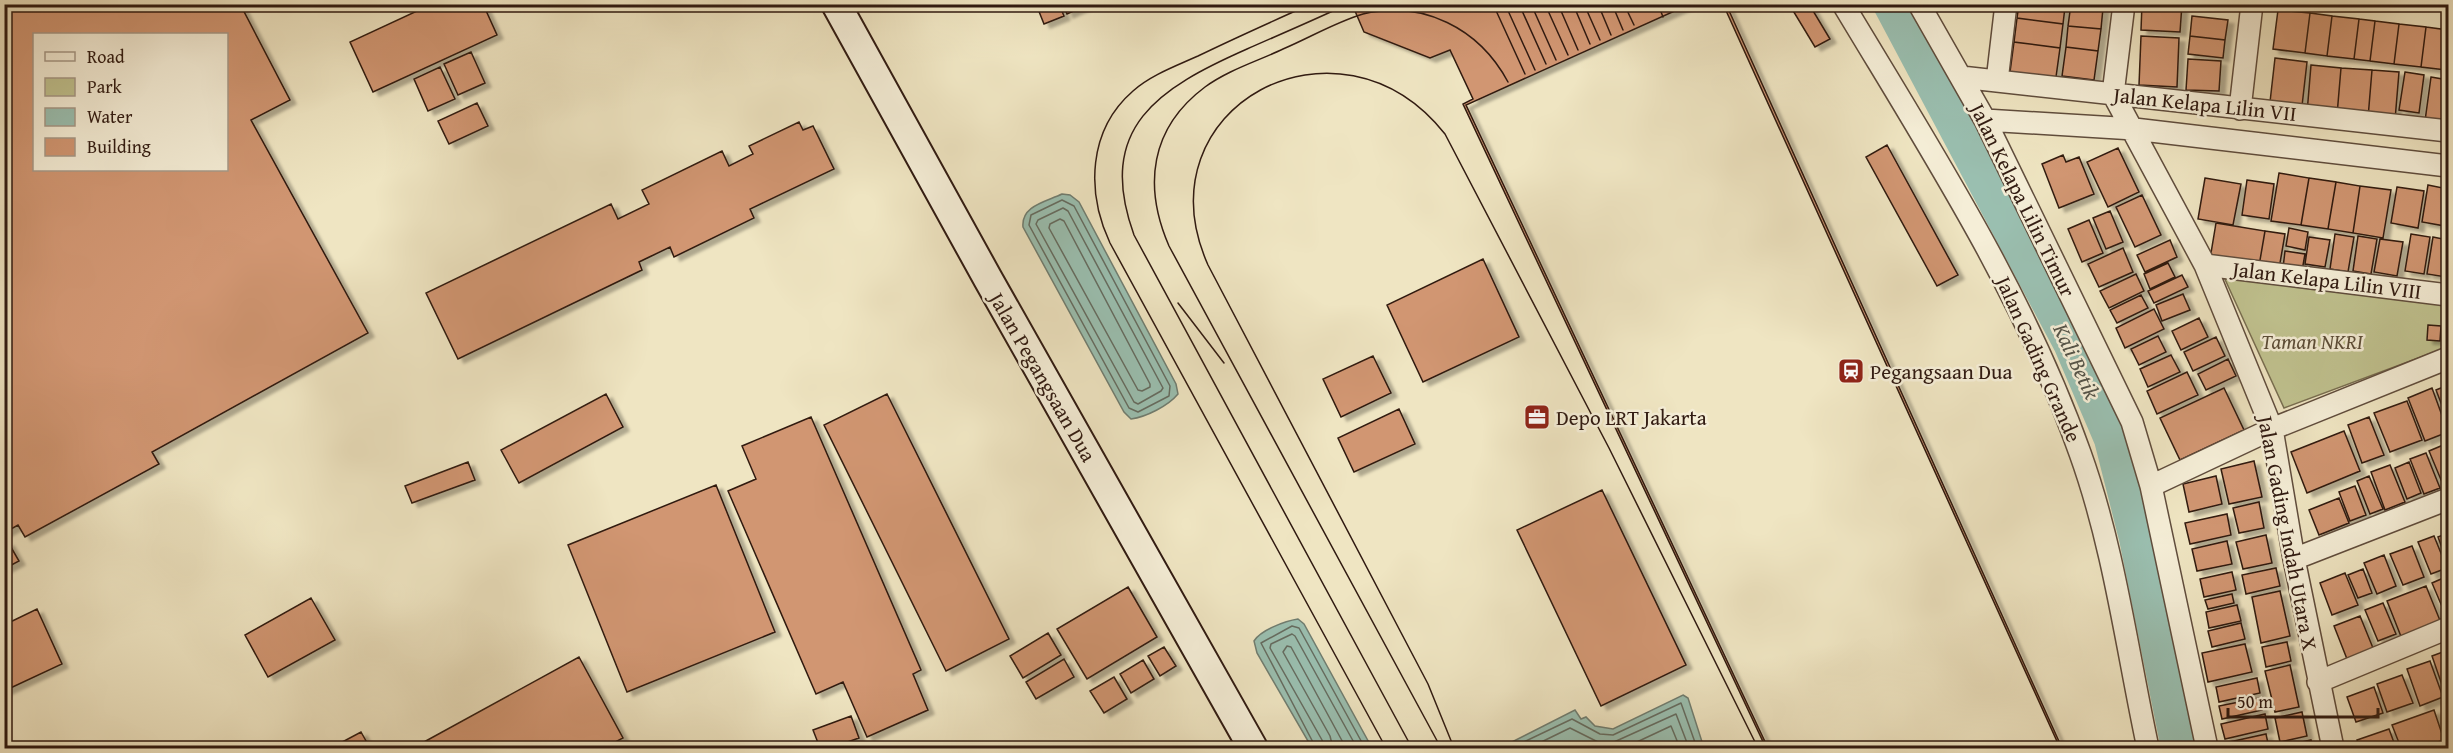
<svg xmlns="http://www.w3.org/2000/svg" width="2453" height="753" font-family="'Gentium Book Plus',serif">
  <defs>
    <filter id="shadow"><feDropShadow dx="6" dy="4" stdDeviation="1.5" flood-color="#0004"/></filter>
  </defs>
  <rect width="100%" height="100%" fill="#efe5c2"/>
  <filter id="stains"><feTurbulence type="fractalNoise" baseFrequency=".00333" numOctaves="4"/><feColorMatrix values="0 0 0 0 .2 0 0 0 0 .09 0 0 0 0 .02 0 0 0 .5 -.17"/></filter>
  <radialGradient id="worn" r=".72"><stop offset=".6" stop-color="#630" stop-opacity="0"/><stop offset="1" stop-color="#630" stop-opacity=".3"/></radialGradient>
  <path fill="#c0c28f" stroke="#786e50" stroke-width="1.5" d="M2223,275l225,29v43l-164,61z"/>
  <path fill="#9abfb0" stroke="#707d70" stroke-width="1.5" d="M1062,194l8,1 9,7 97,182 2,10c-10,12 -32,23 -47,25l-7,-7 -101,-185c-2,-21 22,-25 39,-33z
    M1298,619l6,5 68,124h-60l-55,-95 -3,-12c7,-11 31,-20 44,-22z
    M1683,695l5,3 16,50h-204l75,-38 6,9 5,-2 9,9 18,3z"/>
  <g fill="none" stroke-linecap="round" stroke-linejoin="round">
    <path stroke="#656c60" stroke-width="1.5" d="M1062,200l12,6 96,180 -1,10 -31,16 -9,-4 -100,-183 2,-10z
      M1063,208l5,3 95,177 -2,3 -23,13 -4,-2 -98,-178 2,-4z
      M1060,219l4,2 86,163v3l-8,4 -4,-1 -89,-162 1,-4z
      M1316,748l-55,-105 31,-17 7,2 66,120
      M1324,748l-2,-8 -52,-92 1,-4 21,-10 3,2 62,112
      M1333,748l-3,-12 -47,-84 4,-6 4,1 55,101
      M1511,748l61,-29 28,15 13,1 68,-32 16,45
      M1529,748l41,-20 28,14h16l62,-28 13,34
      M1624,748l47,-22 9,22"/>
    <path stroke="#9abfb0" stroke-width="36" d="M1891,4l180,339 41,96 25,99 42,210"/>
  </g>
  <path fill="#d19672" stroke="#301a11" stroke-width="1.5" fill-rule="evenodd" filter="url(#shadow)" d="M13,4h227l50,96 -39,20 117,213 -216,119 7,12 -134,73 -7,-12 -14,8v-524zM34,34h192v136h-192z
    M432,4h51l14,31 -124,57 -23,-50z
    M1036,4h23l5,12 -20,8z
    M1063,4h26l-22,10z
    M1352,4h374l336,744h-296l-303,-644 10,-5 -23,-49 -20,8 -66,-26z
    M1690,4h33l337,744h-292l-302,-643z
    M1789,4h20l21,35 -15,8z
    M2019,4l46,3 -2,17 -46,-6z
    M2071,4l32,4 -2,21 -33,-3z
    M2072,4h32l-1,4z
    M2142,4h40l-2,28 -39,-2z
    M2278,10l32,3 -5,40 -32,-4z
    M2310,13l22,3 -5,40 -22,-3z
    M2192,16l36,4 -3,20 -35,-4z
    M2332,16l27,3 -5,40 -27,-3z
    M2017,18l46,6 -3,24 -46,-6z
    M2359,19l16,2 -5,40 -16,-2z
    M2375,21l24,3 -5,40 -24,-3z
    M2399,24l27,3 -5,40 -27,-3z
    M2068,26l33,3 -3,22 -32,-4z
    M2426,27l22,3 -2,40 -25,-3z
    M2141,36l38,2 -2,49 -38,-2z
    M2190,36l35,4 -2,18 -35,-4z
    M2014,42l46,6 -4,29 -46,-5z
    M2066,47l32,4 -4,29 -32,-4z
    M471,52l14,31 -27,12 -14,-31z
    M2275,58l32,4 -5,44 -32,-4z
    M2188,59l33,2 -2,30 -33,-1z
    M2311,65l30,3 -4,47 -30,-2z
    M440,67l15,32 -27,12 -14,-32z
    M2341,68l31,2 -4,48 -31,-3z
    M2372,70l27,2 -4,48 -27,-2z
    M2405,72l19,3 -5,38 -20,-3z
    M2431,77l17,3v45l-23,-4z
    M477,103l11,23 -39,18 -11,-23z
    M799,122l4,8 10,-4 21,43 -84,40 4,9 -80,39 -4,-10 -31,15 3,8 -184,89 -32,-66 185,-89 7,15 31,-15 -7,-14 80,-39 7,15 24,-12 -4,-8z
    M1887,145l71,130 -21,11 -71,-129z
    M2118,148l21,44 -31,15 -21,-45z
    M2063,155l3,7 13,-5 15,37 -35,14 -17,-44z
    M2279,173l30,5 -8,47 -30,-4z
    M2205,178l36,6 -8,41 -35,-6z
    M2309,178l27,4 -8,47 -27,-4z
    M2247,180l27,4 -5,35 -27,-4z
    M2336,182l24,4 -7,47 -25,-4z
    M2428,185l20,4 -3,37 -23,-4z
    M2360,186l31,4 -8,48 -30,-5z
    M2397,187l27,4 -6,37 -27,-5z
    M2142,195l19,40 -26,12 -19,-40z
    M2110,211l13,31 -17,7 -13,-31z
    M2089,220l14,33 -21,9 -14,-33z
    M2216,223l49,8 -6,35 -49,-7z
    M2289,228l19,4 -3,18 -19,-4z
    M2265,231l20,3 -6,35 -20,-3z
    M2335,234l19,3 -6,35 -18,-3z
    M2411,234l19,3 -6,37 -19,-3z
    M2358,236l19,3 -6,35 -18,-3z
    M2309,237l21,3 -5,27 -20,-3z
    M2433,237l15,3 -2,37 -19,-3z
    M2380,239l23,3 -6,34 -23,-4z
    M2170,240l7,17 -32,15 -8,-17z
    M2123,248l10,24 -34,15 -11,-23z
    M2285,251l20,3 -3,17 -19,-3z
    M1483,259l36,78 -96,45 -36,-77z
    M2168,263l7,14 -25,12 -6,-15z
    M2136,274l8,17 -35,17 -9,-17z
    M2182,275l6,12 -34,16 -6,-12z
    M2183,294l7,16 -28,11 -6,-16z
    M2141,295l7,13 -31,15 -7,-13z
    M2154,309l10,20 -39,19 -9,-20z
    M2199,318l9,19 -27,13 -9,-19z
    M2428,325l13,1 -1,15 -13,-1z
    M2158,336l8,16 -27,13 -8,-16z
    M2216,337l9,19 -32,15 -9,-19z
    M2171,355l9,17 -32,15 -8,-18z
    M1373,356l18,37 -50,24 -18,-38z
    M2228,359l8,17 -30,14 -8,-16z
    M2187,372l11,23 -41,19 -10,-23z
    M2448,385v36l-12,-31z
    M2224,388l20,42 -64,30 -20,-42z
    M2432,388l16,44 -23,9 -17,-43z
    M606,394l17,33 -104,56 -18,-33z
    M887,394l122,245 -63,32 -122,-246z
    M2407,401l15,39 -32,12 -16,-39z
    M1399,409l16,35 -61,28 -16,-34z
    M811,417l110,253 -8,4 15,36 -61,27 -24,-55 -27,12 -88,-203 28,-12 -14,-33z
    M2369,417l15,38 -22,8 -14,-38z
    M2344,431l16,40 -53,22 -16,-41z
    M2448,443v42l-4,2 -15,-36z
    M2426,453l14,35 -16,6 -14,-35z
    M2254,461l8,36 -33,7 -8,-35z
    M468,462l7,18 -63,23 -7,-17z
    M2409,462l12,31 -14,6 -12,-31z
    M2390,465l15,37 -20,8 -14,-38z
    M2216,476l6,28 -33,8 -6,-28z
    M2369,476l14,33 -13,5 -13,-33z
    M716,485l59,147 -148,60 -59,-147z
    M2355,486l11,29 -16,6 -11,-29z
    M1602,490l84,175 -85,41 -84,-176z
    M2339,498l10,25 -30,12 -10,-25z
    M2259,502l5,26 -25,5 -6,-25z
    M2227,514l4,21 -41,9 -5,-21z
    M2448,533v31l-10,-27z
    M2266,535l6,28 -29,6 -7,-27z
    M2434,536l13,32 -16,6 -13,-32z
    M2227,541l5,23 -35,7 -5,-22z
    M8,542l11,19 -15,8v-25z
    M2412,546l12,31 -21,8 -13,-31z
    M2384,555l12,31 -19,8 -13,-31z
    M2276,568l4,18 -34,8 -4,-19z
    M2363,569l9,24 -14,5 -10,-23z
    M2232,572l4,18 -32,7 -4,-18z
    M2345,573l13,32 -26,10 -12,-32z
    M2448,576v39l-2,1 -14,-33z
    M2426,586l15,37 -39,16 -15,-38z
    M1128,587l29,50 -70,42 -30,-50z
    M2280,591l10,45 -29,7 -9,-46z
    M2232,594l2,9 -26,6 -3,-9z
    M311,598l24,42 -67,37 -23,-42z
    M2383,603l13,31 -18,7 -13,-31z
    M2237,605l4,16 -32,7 -3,-16z
    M37,609l25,55 -58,27v-66z
    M2360,616l13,32 -26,11 -13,-33z
    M2241,623l4,16 -33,8 -4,-16z
    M1048,633l13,22 -38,23 -13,-22z
    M2287,642l4,19 -25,6 -4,-20z
    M2245,644l7,28 -44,10 -6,-29z
    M1164,647l12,19 -16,10 -12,-20z
    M2448,650v37l-5,1 -11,-32z
    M579,657l44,81 -19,10h-191z
    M1064,659l10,18 -38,22 -10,-17z
    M1143,660l11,19 -23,14 -11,-19z
    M2430,661l13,36 -23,9 -13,-37z
    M2290,665l9,42 -24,5 -10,-41z
    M2402,675l11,28 -26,9 -10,-28z
    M1114,677l13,22 -23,14 -14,-22z
    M2257,678l3,15 -41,9 -3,-15z
    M2374,687l9,26 -27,9 -9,-25z
    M2259,698l3,12 -40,9 -3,-13z
    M2434,710l10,30 -25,8h-18l-9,-23z
    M2302,712l5,24 -27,6 -5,-24z
    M2265,714l3,15 -43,10 -4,-15z
    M851,716l8,22 -29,10h-10l-7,-18z
    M2389,729l7,19h-36l-3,-8z
    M361,732l9,16h-39z
    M2266,734l3,14h-48l-1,-4z
    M2311,740l2,8h-38z"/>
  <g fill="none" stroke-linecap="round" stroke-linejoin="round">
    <defs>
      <path id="minor" d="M1843,4c87,145 180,288 237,449 34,94 47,197 68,295
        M1919,4l66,116 147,302 19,64 56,262
        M2124,4l-11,90 92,171 67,164 22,130 39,189
        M1961,77l487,54
        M1997,81l9,-77
        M2240,109l12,-105
        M1985,120l149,9 314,37
        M2205,265l243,30
        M2151,486l121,-57 176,-71
        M2294,559l154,-60
        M2318,682l130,-54"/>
      <path id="secondary" d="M836,4l152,275 265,469"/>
    </defs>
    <use href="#minor" stroke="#604d3d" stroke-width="24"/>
    <use href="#secondary" stroke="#301a11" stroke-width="32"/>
    <use href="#minor" stroke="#f5eed7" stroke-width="21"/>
    <use href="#secondary" stroke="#f5eed7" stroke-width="28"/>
    <path stroke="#301a11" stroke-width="1.5" d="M1311,4c-38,17 -76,34 -113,52 -22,10 -47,19 -65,35 -45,39 -47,101 -23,152l276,505
      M1348,4c-34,16 -67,30 -101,45 -88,39 -152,78 -113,186l278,513
      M1493,4l32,70
      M1505,4l30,66
      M1519,4l27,60
      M1531,4l25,56
      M1545,4l23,51
      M1558,4l20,46
      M1573,4l17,40
      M1584,4l16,36
      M1598,4l13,31
      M1612,4l11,26
      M1624,4l10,21
      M1658,4l5,13
      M1178,303l46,60
      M1441,748l-272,-502c-26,-60 -19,-118 36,-159 23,-17 53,-26 78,-38 26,-11 53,-27 80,-35 60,-14 116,14 145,68
      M1454,748l-26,-64 -220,-419c-70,-158 131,-265 237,-131l164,314 149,300"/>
  </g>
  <defs>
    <symbol id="station-square" viewBox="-11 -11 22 22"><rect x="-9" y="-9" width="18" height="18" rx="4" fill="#8f2418" stroke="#f5eed7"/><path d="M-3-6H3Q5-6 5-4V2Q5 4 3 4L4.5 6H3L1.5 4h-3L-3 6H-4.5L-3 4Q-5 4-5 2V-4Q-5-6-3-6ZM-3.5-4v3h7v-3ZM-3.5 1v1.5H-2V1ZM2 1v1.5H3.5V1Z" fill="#fff"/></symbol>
    <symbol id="office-square" viewBox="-11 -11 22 22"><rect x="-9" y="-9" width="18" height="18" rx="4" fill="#8f2418" stroke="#f5eed7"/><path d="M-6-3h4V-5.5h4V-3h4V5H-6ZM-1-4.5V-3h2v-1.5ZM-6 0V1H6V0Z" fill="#fff"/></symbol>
  </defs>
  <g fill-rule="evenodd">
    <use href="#station-square" x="1836" y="356" width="30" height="30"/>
    <use href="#office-square" x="1522" y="402" width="30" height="30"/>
  </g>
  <g text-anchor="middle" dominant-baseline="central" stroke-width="5" stroke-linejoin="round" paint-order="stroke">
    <g font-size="21" fill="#301a11" stroke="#f5eed7">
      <text transform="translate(2205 104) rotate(6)">Jalan Kelapa Lilin VII</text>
      <text transform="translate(2023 200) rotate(64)">Jalan Kelapa Lilin Timur</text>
      <text transform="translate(2327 280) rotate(7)">Jalan Kelapa Lilin VIII</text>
      <text transform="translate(2039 359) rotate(66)">Jalan Gading Grande</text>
      <text transform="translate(1043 377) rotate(60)">Jalan Pegangsaan Dua</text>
      <text transform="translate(2288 533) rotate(79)">Jalan Gading Indah Utara X</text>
    </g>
    <g font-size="21" font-style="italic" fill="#5b4c37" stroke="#f5eed7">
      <text x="2312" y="341">Taman NKRI</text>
    </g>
    <g font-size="21" fill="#301a11" stroke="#f5eed7" text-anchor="start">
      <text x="1870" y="371">Pegangsaan Dua</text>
      <text x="1556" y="417">Depo LRT Jakarta</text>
    </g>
    <g font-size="22" font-style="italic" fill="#555449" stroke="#f5eed7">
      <text transform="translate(2077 361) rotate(65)">Kali Betik</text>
    </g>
  </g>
  <rect width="2453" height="753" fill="none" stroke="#efe5c2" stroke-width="24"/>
  <rect x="6" y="6" width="2441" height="741" fill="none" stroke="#301a11" stroke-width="3"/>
  <rect x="12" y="12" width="2429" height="729" fill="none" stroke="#301a11" stroke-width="1.5"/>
  <rect x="33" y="33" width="195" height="138" fill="#f5eed7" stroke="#a69988" stroke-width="1.5"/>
  <rect x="45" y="52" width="30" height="9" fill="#f5eed7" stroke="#a69988" stroke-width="1.5"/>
  <text x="87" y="63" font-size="18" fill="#301a11">Road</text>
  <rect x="45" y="78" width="30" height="18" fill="#c0c28f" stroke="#a69988" stroke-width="1.5"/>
  <text x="87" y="93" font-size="18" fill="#301a11">Park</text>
  <rect x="45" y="108" width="30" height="18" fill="#9abfb0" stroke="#a69988" stroke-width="1.5"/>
  <text x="87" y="123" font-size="18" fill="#301a11">Water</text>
  <rect x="45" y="138" width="30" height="18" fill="#d19672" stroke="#a69988" stroke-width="1.5"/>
  <text x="87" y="153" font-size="18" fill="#301a11">Building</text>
  <path d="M2228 708v9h150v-9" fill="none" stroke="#301a11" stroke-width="3"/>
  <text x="2237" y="708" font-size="18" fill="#301a11" stroke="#f5eed7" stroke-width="4.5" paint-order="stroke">50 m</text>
  <rect width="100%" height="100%" filter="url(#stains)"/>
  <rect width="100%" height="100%" fill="url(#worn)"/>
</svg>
